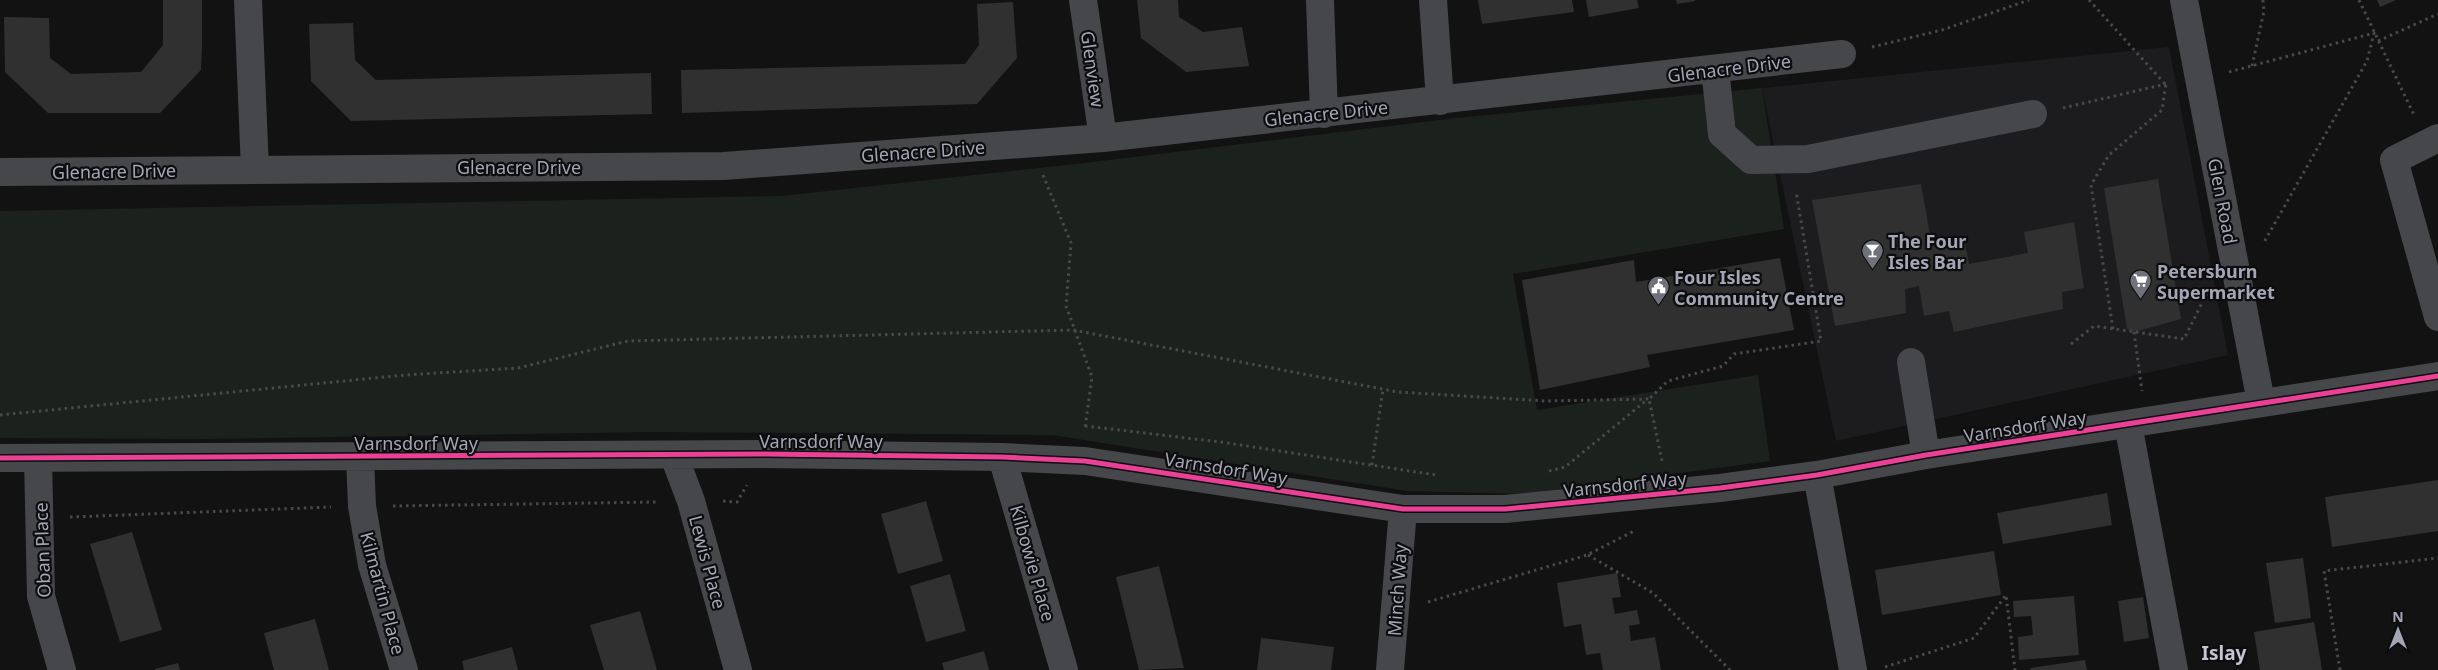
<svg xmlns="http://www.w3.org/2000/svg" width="2438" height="670" font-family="'Noto Sans',sans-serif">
  <rect width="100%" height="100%" fill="#121212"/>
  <path fill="#1c1c1e" d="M2169,47l59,308 -392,86 -74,-353z"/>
  <path fill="#1b211c" d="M1762,88l22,141 -271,45 24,136 221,-35 12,86 -246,33 -117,-3 -355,-56 -405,-3 -442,7 -205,-1v-227l781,-15 303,-33 372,-45z"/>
  <path fill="#303031" d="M163,0h39v45l-1,25 -41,43h-112l-43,-41 -1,-55 45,1 1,40 21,16 70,-2 22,-27z
    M1137,0h41l1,17 24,15 39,-5 7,39 -63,6 -45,-34z
    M1478,0h94l2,12 -92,12z
    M1586,0h51l2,8 -50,9z
    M1676,0h19v1l-18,3z
    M2377,0h19l-16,7z
    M1013,2l4,56 -40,46 -295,9 -1,-43 284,-6 14,-19 -2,-41z
    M353,23l2,37 21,20 275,-7 1,41 -301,7 -40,-40 -2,-57z
    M2158,179l23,140 -47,13 -7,-3 -23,-141z
    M1921,184l11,62 32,-8 5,26 59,-11 -4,-21 50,-10 10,66 -22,4 1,17 -109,23 -5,-21 -25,5 -5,-30 -14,3 1,24 -71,13 -23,-126z
    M1780,258l14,72 -147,25 3,12 -110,23 -18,-110 112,-20 2,22z
    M2438,480v51l-106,16 -7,-50z
    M2107,493l5,32 -109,19 -6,-31z
    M926,501l17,60 -45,13 -17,-60z
    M132,532l30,98 -42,12 -30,-98z
    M1994,551l7,44 -119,20 -7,-45z
    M2303,558l8,60 -36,5 -9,-60z
    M1159,566l25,102 -45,2 -23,-93z
    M1617,573l4,24 -9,1 3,16 22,-4 3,14 -11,2 2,15 24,-4 6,33h-58l-3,-17 -14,2 -5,-31 -17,3 -7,-44z
    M950,574l16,57 -40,11 -16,-56z
    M2074,596l5,59 -60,5 -1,-23 15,-2 -2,-19 -17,1 -1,-16z
    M2143,597l6,41 -25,4 -6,-41z
    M640,611l17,59h-53l-14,-45z
    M315,619l14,51h-55l-10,-37z
    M2314,622l8,48h-62l-6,-38z
    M1261,638l73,9 -3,23h-74z
    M512,647l6,23h-54l-2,-9z
    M984,651l5,19h-45l-2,-7z
    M2085,660l2,10h-56l-1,-2z
    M178,663l2,7h-25v-1z"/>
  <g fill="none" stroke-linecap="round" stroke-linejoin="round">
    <path stroke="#48484d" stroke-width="3" stroke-dasharray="2.5 4" stroke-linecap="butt" d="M2089,0l76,84
      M2359,0l55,115
      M2378,41l60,-27
      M1872,47l70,-17 87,-30
      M2252,66l12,-55 -1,-11
      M2229,72l145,-39 -7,28 -104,183
      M2063,108l103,-24
      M1043,175l28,68 -5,63 26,71 -7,51
      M2113,329l-22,-144 18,-30 53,-45 4,-26
      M2134,332l8,59
      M2071,344l23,-18 90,13 23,-46
      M0,415l405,-40 113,-7 110,-27 445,-11 325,62 148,9 103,-2
      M1085,426l136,16 215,33
      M1662,461l-13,-62 19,-18 55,-15 11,-12 87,-13 -25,-150
      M1372,465l11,-76
      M1549,471l16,-4 83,-68
      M723,501l14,1 10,-17
      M393,506l263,-4
      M70,517l261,-10
      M1588,555l65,38 77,77
      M1428,602l159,-47 49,-25
      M1885,667l89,-29 32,-43 9,75
      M2340,670l-16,-99 114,-13"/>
    <path stroke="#46474b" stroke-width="28" d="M248,0l7,170
      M1083,0l20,138
      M1320,0l4,114
      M1433,0l7,101
      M2184,0l77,402
      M1715,69l7,65 29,26 57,-1 225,-45
      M2438,138l-44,22 44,157
      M0,172l724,-6 379,-28 739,-84
      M1911,362l15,93
      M2128,424l46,246
      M674,456l17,45 47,169
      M360,457l2,49 10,59 32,105
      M1002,457l62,213
      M0,458l764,-4 238,3 83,4 318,48h102l215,-21 97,-13 109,-20 512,-79
      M38,458l3,138 21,74
      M1817,475l36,195
      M1390,670l13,-161"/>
    <defs>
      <path id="cycleway" d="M0,458l764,-4 238,3 83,4 318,48h102l215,-21 97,-13 109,-20 512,-79"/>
    </defs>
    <use href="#cycleway" stroke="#0d0c0e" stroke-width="8"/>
    <use href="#cycleway" stroke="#ea4096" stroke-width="5"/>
  </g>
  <defs>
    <symbol id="bar-pin" viewBox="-11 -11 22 30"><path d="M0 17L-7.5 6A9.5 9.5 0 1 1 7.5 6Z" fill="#70727b" stroke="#0d0c0e"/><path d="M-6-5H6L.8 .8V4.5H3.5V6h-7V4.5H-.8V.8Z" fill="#fff"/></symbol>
    <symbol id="supermarket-pin" viewBox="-11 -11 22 30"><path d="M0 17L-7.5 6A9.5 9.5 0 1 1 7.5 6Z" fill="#70727b" stroke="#0d0c0e"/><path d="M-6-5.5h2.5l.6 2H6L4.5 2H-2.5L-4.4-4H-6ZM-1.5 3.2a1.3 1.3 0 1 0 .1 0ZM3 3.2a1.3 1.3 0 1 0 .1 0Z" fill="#fff"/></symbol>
    <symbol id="civic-pin" viewBox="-11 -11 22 30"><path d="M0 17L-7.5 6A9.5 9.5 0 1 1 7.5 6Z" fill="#70727b" stroke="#0d0c0e"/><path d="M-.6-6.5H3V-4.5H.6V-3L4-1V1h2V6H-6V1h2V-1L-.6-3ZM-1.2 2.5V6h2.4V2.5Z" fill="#fff"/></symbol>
  </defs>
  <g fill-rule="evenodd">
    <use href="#bar-pin" x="1860" y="238" width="25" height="34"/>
    <use href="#supermarket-pin" x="2128" y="268" width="25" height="34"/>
    <use href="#civic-pin" x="1646" y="274" width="25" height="34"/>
  </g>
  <g text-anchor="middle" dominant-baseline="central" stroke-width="4.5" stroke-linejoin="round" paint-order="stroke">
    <g font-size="18" fill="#a3a6b4" stroke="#0d0c0e">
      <text transform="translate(1729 68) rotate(-7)">Glenacre Drive</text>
      <text transform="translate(1093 69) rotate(82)">Glenview</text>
      <text transform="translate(1326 113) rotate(-6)">Glenacre Drive</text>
      <text transform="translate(923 151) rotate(-4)">Glenacre Drive</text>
      <text x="519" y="167">Glenacre Drive</text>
      <text transform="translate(114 171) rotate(-1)">Glenacre Drive</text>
      <text transform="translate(2223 201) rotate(79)">Glen Road</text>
      <text transform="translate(2025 426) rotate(-9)">Varnsdorf Way</text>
      <text x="821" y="441">Varnsdorf Way</text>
      <text x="416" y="443">Varnsdorf Way</text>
      <text transform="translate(1226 468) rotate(9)">Varnsdorf Way</text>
      <text transform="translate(1625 484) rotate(-6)">Varnsdorf Way</text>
      <text transform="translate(42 550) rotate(-92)">Oban Place</text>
      <text transform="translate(708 562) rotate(75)">Lewis Place</text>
      <text transform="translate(1033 563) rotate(74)">Kilbowie Place</text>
      <text transform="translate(1397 590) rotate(-86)">Minch Way</text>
      <text transform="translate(383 593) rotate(75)">Kilmartin Place</text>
    </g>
    <g font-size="18" font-weight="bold" fill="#a3a6b4" stroke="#0d0c0e" text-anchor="start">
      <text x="1888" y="241">The Four<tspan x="1888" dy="21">Isles Bar</tspan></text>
      <text x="2157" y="271">Petersburn<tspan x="2157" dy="21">Supermarket</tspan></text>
      <text x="1674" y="277">Four Isles<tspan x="1674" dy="21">Community Centre</tspan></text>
    </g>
    <g font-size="19" font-weight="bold" fill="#c4c5d0" stroke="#0d0c0e">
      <text x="2224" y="653">Islay</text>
    </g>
  </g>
  <g transform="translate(2398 630)" stroke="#0d0c0e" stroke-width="4" paint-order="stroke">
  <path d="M0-4L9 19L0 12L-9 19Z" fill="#a3a6b4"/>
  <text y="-8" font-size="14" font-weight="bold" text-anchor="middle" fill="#a3a6b4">N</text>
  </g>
</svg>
